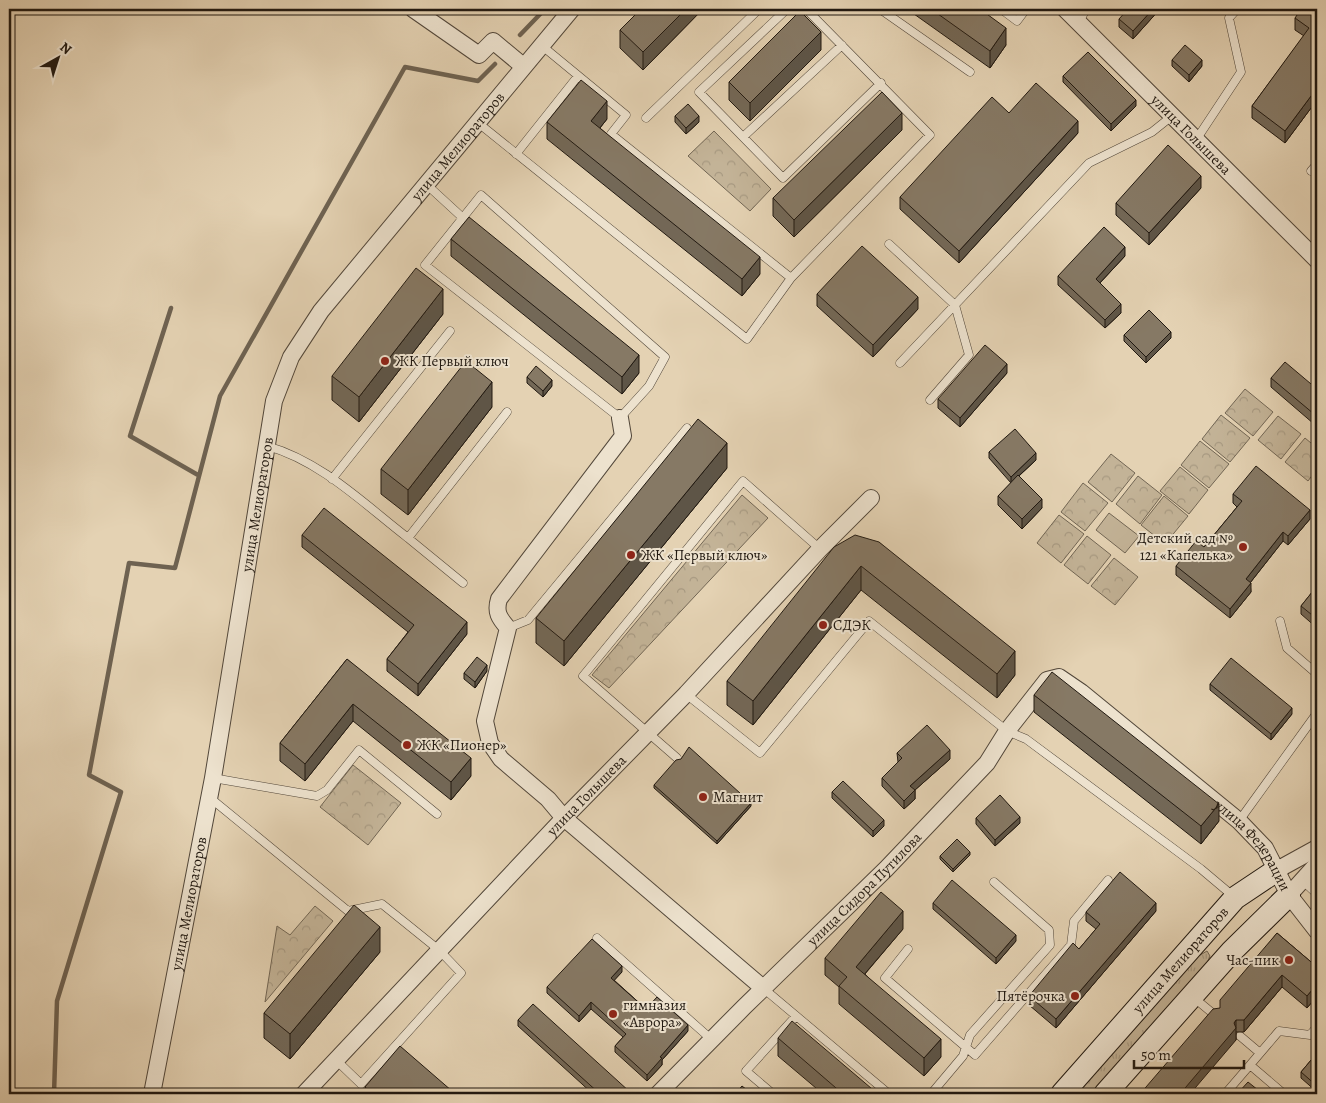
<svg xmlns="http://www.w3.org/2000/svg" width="1326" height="1103" font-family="Alegreya,serif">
  <defs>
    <pattern id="grass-tufts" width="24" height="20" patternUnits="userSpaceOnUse" patternTransform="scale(1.25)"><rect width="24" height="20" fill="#c3b397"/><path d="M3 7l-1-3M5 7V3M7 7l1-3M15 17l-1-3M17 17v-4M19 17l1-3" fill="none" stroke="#a79981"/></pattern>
    <pattern id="forest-crowns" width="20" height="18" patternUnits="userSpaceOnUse" patternTransform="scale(1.25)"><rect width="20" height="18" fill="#c3b397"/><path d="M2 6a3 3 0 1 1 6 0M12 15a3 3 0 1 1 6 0" fill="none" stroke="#a79981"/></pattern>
  </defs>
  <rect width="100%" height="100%" fill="#e4d2b3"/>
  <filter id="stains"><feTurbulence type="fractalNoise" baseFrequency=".004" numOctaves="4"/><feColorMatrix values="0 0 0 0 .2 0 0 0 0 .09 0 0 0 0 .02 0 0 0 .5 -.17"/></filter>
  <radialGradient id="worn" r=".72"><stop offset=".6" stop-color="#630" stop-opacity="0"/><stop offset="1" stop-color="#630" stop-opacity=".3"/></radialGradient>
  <path fill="url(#grass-tufts)" stroke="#726654" d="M1207,951l3,5 -4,10 -112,128h-23l114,-130z"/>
  <path fill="url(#forest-crowns)" stroke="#726654" d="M714,131l57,58 -21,22 -62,-55z
    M1245,389l28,23 -20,24 -28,-23z
    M1221,415l29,23 -20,24 -28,-23z
    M1278,416l23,18 -20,25 -23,-19z
    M1305,438l12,10v21l-9,12 -23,-19z
    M1200,441l29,23 -20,24 -28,-23z
    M1111,454l24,19 -23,29 -24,-20z
    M1180,467l28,23 -19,24 -29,-23z
    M1138,476l24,19 -22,29 -24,-20z
    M1083,483l25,20 -23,28 -24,-19z
    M742,495l26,23 -159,170 -17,-13z
    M1164,496l24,20 -23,28 -24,-19z
    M1059,515l25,19 -23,29 -24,-20z
    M1087,536l24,19 -23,29 -24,-19z
    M1114,558l24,19 -23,28 -24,-19z
    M353,765l48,38 -33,42 -48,-38z
    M315,906l18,15 -68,81 12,-76 13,9z"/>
  <path fill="#c3b397" stroke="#726654" d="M1109,513l30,23 -14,17 -29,-23z"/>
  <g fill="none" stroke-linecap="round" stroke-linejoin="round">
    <path stroke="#6e6251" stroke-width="4.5" d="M520,35l25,-26
      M171,308l-41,128 68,39
      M54,1094l3,-93 64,-209 -32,-17 40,-212 46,5 45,-172 185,-329 73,14 17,-17"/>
    <defs>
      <path id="lane" d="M787,9l-88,83 84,86 98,-95
        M880,9l90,63
        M1001,9l16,12 9,-12
        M1079,22l7,-13
        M646,118l113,-109
        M477,122l270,217 44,-61 -180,-144 15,-19 -85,-70
        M743,137l99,-92
        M1196,140l45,-68 -12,-54 8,-9
        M516,154l62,-78
        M1311,171l6,-7
        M426,184l37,34
        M481,195l184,162 -16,29 -29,32 -195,-153z
        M889,244l66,61 14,50 -39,45
        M791,278l139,-143 -124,-126
        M900,363l189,-200 63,-31 20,-16
        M267,446c54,15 97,58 141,92l99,-126
        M332,479l118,-148
        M408,538l55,45
        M1280,621l7,27 30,26
        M508,628l20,-8 159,-192
        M686,694l74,59 109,-132 138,110 19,8 175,130 32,27
        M677,758l-94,-82 160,-195 77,68
        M213,778l104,18 10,-6 32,-40 78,64
        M209,797l139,114 34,-7 57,46 22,23 -100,111 -25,-24
        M1239,821l78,-108
        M1303,881l14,13
        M597,938l114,101
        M908,949l-23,29 90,77 96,-110 3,-24 34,-41
        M763,988l126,106
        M1193,997l23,19
        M1240,1036l20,17
        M773,1094l-27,-23 50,-55
        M931,1094l32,-38 7,-21 80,-90 -1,-15 -55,-48
        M1225,1094l25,-29
        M1284,1094l-34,-29 29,-34 31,4 7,-8"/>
      <g id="street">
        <path d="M413,9l66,46 14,-14 30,25"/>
        <path id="s1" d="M1065,9l252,251"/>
        <path d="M620,418l3,18 -124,163c-4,13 0,19 9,29l-23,93 5,22 11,16 47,40 16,19 199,170"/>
        <path d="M1277,870l40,-22"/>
        <path d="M1289,895l28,-31"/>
        <path id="s2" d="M152,1094l61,-316 61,-377 17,-44 30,-46 251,-302"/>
        <path id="s3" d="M304,1094l260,-276 122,-124 134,-145 51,-51"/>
        <path id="s4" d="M658,1094l86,-87 142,-138 101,-106 20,-32 40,-51 12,-3 22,15 158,129 26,27 24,47 28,36"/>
      </g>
      <g id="secondary">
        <path id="s5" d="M1062,1094l173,-196 42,-28"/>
        <path d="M1105,1094l127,-143 57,-56"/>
      </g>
    </defs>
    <use href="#lane" stroke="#52473a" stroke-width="9"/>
    <use href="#street" stroke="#52473a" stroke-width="18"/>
    <use href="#secondary" stroke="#211911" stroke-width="24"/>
    <use href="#lane" stroke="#ede2ce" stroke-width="8"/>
    <use href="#street" stroke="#ede2ce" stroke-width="16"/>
    <use href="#secondary" stroke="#ede2ce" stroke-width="22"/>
  </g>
  <path fill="#736857" stroke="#211911" d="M641,9h62l-60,61 -23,-22v-18z
    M907,9h73l26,36 -16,23z
    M1160,9l-27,30 -14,-12v-8z
    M1317,9v91l-32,43 -33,-25v-12l52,-70 -9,-6v-12z
    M821,50l-71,71 -21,-21v-18z
    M1172,60l30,6 -13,16 -17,-16z
    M1063,76l73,30 -25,25 -48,-49z
    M1009,113l69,20 -119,130 -59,-54v-12z
    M675,116l24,6 -13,12 -11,-12z
    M607,119l-7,9 160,146 -18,22 -195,-157v-17z
    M902,130l-108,107 -21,-21v-18z
    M1201,188l-52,57 -33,-30v-12z
    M1317,191v14l-2,-2v-10z
    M451,239l188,134 -17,21 -171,-138z
    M1125,256l-25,27 21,30 -16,15 -47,-43v-9z
    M817,294l101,15 -45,48 -56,-51z
    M443,314l-84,108 -27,-22v-24z
    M1124,335l47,3 -25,25 -22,-22z
    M1007,373l-47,54 -22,-19v-9z
    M527,377l25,9 -9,11 -16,-14z
    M1271,378l46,11 -3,35 -43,-37z
    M492,407l-84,108 -27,-21v-25z
    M989,452l47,8 -17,16 23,32 -20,21 -24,-24v-9l18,-18 -5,5 -22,-25z
    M727,468l-163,198 -28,-23v-25z
    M1233,494l77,25 -22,26 -5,-4 -33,42 1,9 -21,26 -54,-43v-9l28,-19 33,-40 -4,-4z
    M302,535l165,99 -49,62 -31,-25v-12l21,-27 -106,-85z
    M879,542l136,133 -18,23 -136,-108 -108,135 -26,-20v-24z
    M1317,586v42l-16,-14v-8z
    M347,659l124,117 -20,24 -98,-79 -48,60 -25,-20v-18z
    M487,671l-12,17 -11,-9v-6z
    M1210,684l82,30 -21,26 -61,-50z
    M1034,695l185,126 -18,23 -167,-132z
    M897,753l53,6 -35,31v9l-11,10 -22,-23v-8l16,-16z
    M681,759l70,47 -34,38 -63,-56v-3z
    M832,792l52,34 -11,11 -41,-39z
    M976,818l44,5 -25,23 -19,-22z
    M970,855l-17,17 -13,-13v-3z
    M933,903l83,38 -20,23 -63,-55z
    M1156,911l-100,117 -27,-23v-9l50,-47 17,-20 -10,-8v-9z
    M903,929l-38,45 76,83 -17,19 -85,-72v-17l-14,-12v-17z
    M1277,933l40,34v29l-10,12 -25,-21 -38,45h-8v8l-16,-32z
    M380,952l-90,107 -26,-21v-25z
    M622,972l-8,8 32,29 42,22 -26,29v5l-15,16 -32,-29v-6l8,-9 -32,-28 -12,13 -32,-29v-6z
    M518,1020l112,74h-37l-75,-68z
    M778,1038l100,56h-55l-45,-38z
    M1317,1053v39l-16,-14v-6z
    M365,1087l87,7h-86l-1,-1z"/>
  <path fill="#5e5547" stroke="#211911" d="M686,9h17l-60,61v-18z
    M1153,9h7l-27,30v-8z
    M1006,28v17l-16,23v-17z
    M821,32v18l-71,71v-18z
    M1202,60v6l-13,16v-7z
    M1317,88v12l-32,43v-12z
    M1136,100v6l-25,25v-7z
    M607,101v18l-16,20v-18z
    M902,113v17l-108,107v-17z
    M699,116v6l-13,12v-6z
    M1078,121v12l-119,130v-12z
    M1201,176v12l-52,57v-12z
    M1125,247v9l-29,31v-8z
    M760,257v17l-18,22v-17z
    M443,289v25l-84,108v-25z
    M918,297v12l-45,48v-12z
    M1121,304v9l-16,15v-8z
    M1171,332v6l-25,25v-6z
    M639,355v18l-17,21v-17z
    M1007,364v9l-47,54v-9z
    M552,380v6l-9,11v-6z
    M492,382v25l-84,108v-25z
    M1317,410v9l-3,5v-10z
    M727,443v25l-163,198v-25z
    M1036,453v7l-25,23v-6z
    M1042,499v9l-20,21v-10z
    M1310,510v9l-22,26v-9z
    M1283,532v9l-37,47v-9z
    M861,566v24l-108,135v-24z
    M1251,583v9l-21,26v-9z
    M467,622v12l-49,62v-12z
    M1015,651v24l-18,23v-24z
    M487,665v6l-12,17v-6z
    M353,704v17l-48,60v-17z
    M1292,708v6l-21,26v-6z
    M950,750v9l-35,31v9l-11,10v-8l6,-15z
    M471,758v18l-20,24v-18z
    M751,803v3l-34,38v-3z
    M1219,804v17l-18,23v-18z
    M1020,817v6l-25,23v-6z
    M884,820v6l-11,11v-6z
    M970,852v3l-17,17v-3z
    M1156,903v8l-100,117v-9z
    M903,911v18l-47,55v-17z
    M380,927v25l-90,107v-25z
    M1016,935v6l-20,23v-6z
    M622,966v6l-11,12v-6z
    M1282,975v12l-38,45v-12z
    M1317,984v12l-10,12v-12z
    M591,1002v7l-12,13v-6z
    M1236,1020v20l-46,54h-10l54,-71z
    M688,1025v6l-26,29v5l-15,16v-6l13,-18z
    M941,1039v18l-17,19v-18z"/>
  <path fill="#867965" stroke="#211911" d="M641,9h45l-43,43 -23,-22z
    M931,9h49l26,19 -16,23z
    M1128,9h25l-20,22 -14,-12z
    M1301,9h16v79l-32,43 -33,-25 57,-78 -14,-10z
    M800,11l21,21 -71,71 -21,-21z
    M1185,45l17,15 -13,15 -17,-15z
    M1088,52l48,48 -25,24 -48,-48z
    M581,80l26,21 -16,20 169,136 -18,22 -195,-157z
    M1036,83l42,38 -119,130 -59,-54 92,-100 17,16z
    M882,92l20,21 -108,107 -21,-22z
    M688,104l11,12 -13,12 -11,-12z
    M1168,145l33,31 -52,57 -33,-30z
    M469,217l170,138 -17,22 -171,-138z
    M1104,227l21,20 -29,32 25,25 -16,16 -47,-44z
    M862,246l56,51 -45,48 -56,-51z
    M416,268l27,21 -84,108 -27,-21z
    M1149,310l22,22 -25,25 -22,-22z
    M985,345l22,19 -47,54 -22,-19z
    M466,361l26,21 -84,108 -27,-21z
    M1285,362l32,27v21l-3,4 -43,-36z
    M536,366l16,14 -9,11 -16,-14z
    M698,419l29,24 -163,198 -28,-23z
    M1015,429l21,24 -25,24 -22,-25z
    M1256,466l54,44 -22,26 -5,-4 -37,47 5,4 -21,26 -54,-43 20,-25 8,6 38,-46 -9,-7z
    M1018,475l24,24 -20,20 -24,-23z
    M324,508l143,114 -49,62 -31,-25 27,-34 -112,-90z
    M855,535l24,7 136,109 -18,23 -136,-108 -108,135 -26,-20 107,-134z
    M1317,586v33l-16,-13z
    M477,657l10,8 -12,17 -11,-9z
    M1231,658l61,50 -21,26 -61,-50z
    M347,659l124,99 -20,24 -98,-78 -48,60 -25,-21z
    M1052,672l167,132 -18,22 -167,-131z
    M927,725l23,25 -40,36 5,4 -11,11 -22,-23 20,-20 -5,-5z
    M689,747l62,56 -34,38 -63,-56 22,-25 5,-1z
    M843,781l41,39 -11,11 -41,-39z
    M1000,795l20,22 -25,23 -19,-22z
    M957,839l13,13 -17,17 -13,-13z
    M1120,872l36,31 -100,116 -27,-23 44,-53 6,6 21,-25 -14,-12z
    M952,880l64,55 -20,23 -63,-55z
    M881,892l22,19 -47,56 85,72 -17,19 -85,-72 8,-9 -22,-19z
    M354,905l26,22 -90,107 -26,-21z
    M1277,933l40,34v17l-10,12 -25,-21 -38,45h-8l-2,3 2,5 -56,66h-40l73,-85 7,-1v-8z
    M592,939l30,27 -11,12 35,31 11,-12 31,28 -28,32 2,1 -15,17 -32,-29 11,-12 -35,-32 -12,14 -32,-29z
    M533,1004l97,88 -2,2h-28l-82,-74z
    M792,1021l86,73h-35l-65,-56z
    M400,1046l52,45 -3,3h-76l-8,-7z
    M1317,1053v33l-16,-14z
    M1248,1082l15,12h-26z
    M742,1086l10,8h-17z"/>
  <g fill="#8f2418" stroke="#ede2ce" stroke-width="2">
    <circle cx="385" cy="361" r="5"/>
    <circle cx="1243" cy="547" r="5"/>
    <circle cx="631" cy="555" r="5"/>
    <circle cx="823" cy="625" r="5"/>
    <circle cx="407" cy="745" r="5"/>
    <circle cx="703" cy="797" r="5"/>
    <circle cx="1289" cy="960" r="5"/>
    <circle cx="1075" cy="996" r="5"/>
    <circle cx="613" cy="1014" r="5"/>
  </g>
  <g text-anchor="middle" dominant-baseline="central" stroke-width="4" stroke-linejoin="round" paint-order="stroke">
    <g font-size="15" fill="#211911" stroke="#ede2ce">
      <text stroke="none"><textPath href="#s1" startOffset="178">улица Голышева</textPath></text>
      <text stroke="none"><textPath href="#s2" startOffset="1020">улица Мелиораторов</textPath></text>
      <text stroke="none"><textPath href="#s2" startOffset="599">улица Мелиораторов</textPath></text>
      <text stroke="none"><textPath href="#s3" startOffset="411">улица Голышева</textPath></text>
      <text stroke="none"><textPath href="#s4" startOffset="840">улица Федерации</textPath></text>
      <text stroke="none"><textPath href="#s4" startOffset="291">улица Сидора Путилова</textPath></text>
      <text stroke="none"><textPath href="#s2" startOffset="194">улица Мелиораторов</textPath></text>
      <text stroke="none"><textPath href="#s5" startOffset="179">улица Мелиораторов</textPath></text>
    </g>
    <g font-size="15" fill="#211911" stroke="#ede2ce" text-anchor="start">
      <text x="395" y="361">ЖК Первый ключ</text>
      <text x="1233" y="538" text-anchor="end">Детский сад №<tspan x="1233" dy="17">121 «Капелька»</tspan></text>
      <text x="641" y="555">ЖК «Первый ключ»</text>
      <text x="833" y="625">СДЭК</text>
      <text x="417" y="745">ЖК «Пионер»</text>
      <text x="713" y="797">Магнит</text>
      <text x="1279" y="960" text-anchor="end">Час-пик</text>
      <text x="1065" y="996" text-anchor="end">Пятёрочка</text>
      <text x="623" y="1005">гимназия<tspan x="623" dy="17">«Аврора»</tspan></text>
    </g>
  </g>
  <rect width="1326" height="1103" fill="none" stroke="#e4d2b3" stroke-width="30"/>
  <rect x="10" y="10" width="1306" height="1083" fill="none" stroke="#211911" stroke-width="2.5"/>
  <rect x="15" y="15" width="1296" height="1073" fill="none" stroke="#211911"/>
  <g transform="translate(58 58) rotate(39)" stroke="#ede2ce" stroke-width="4" paint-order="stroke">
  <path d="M0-4L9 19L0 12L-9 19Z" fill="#211911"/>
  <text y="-8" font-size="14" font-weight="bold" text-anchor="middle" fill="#211911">N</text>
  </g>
  <path d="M1134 1060v8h110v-8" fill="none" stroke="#211911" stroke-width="2.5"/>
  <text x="1141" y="1060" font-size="15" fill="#211911" stroke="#ede2ce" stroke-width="4" paint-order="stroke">50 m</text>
  <rect width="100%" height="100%" filter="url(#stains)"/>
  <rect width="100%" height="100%" fill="url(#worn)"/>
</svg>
